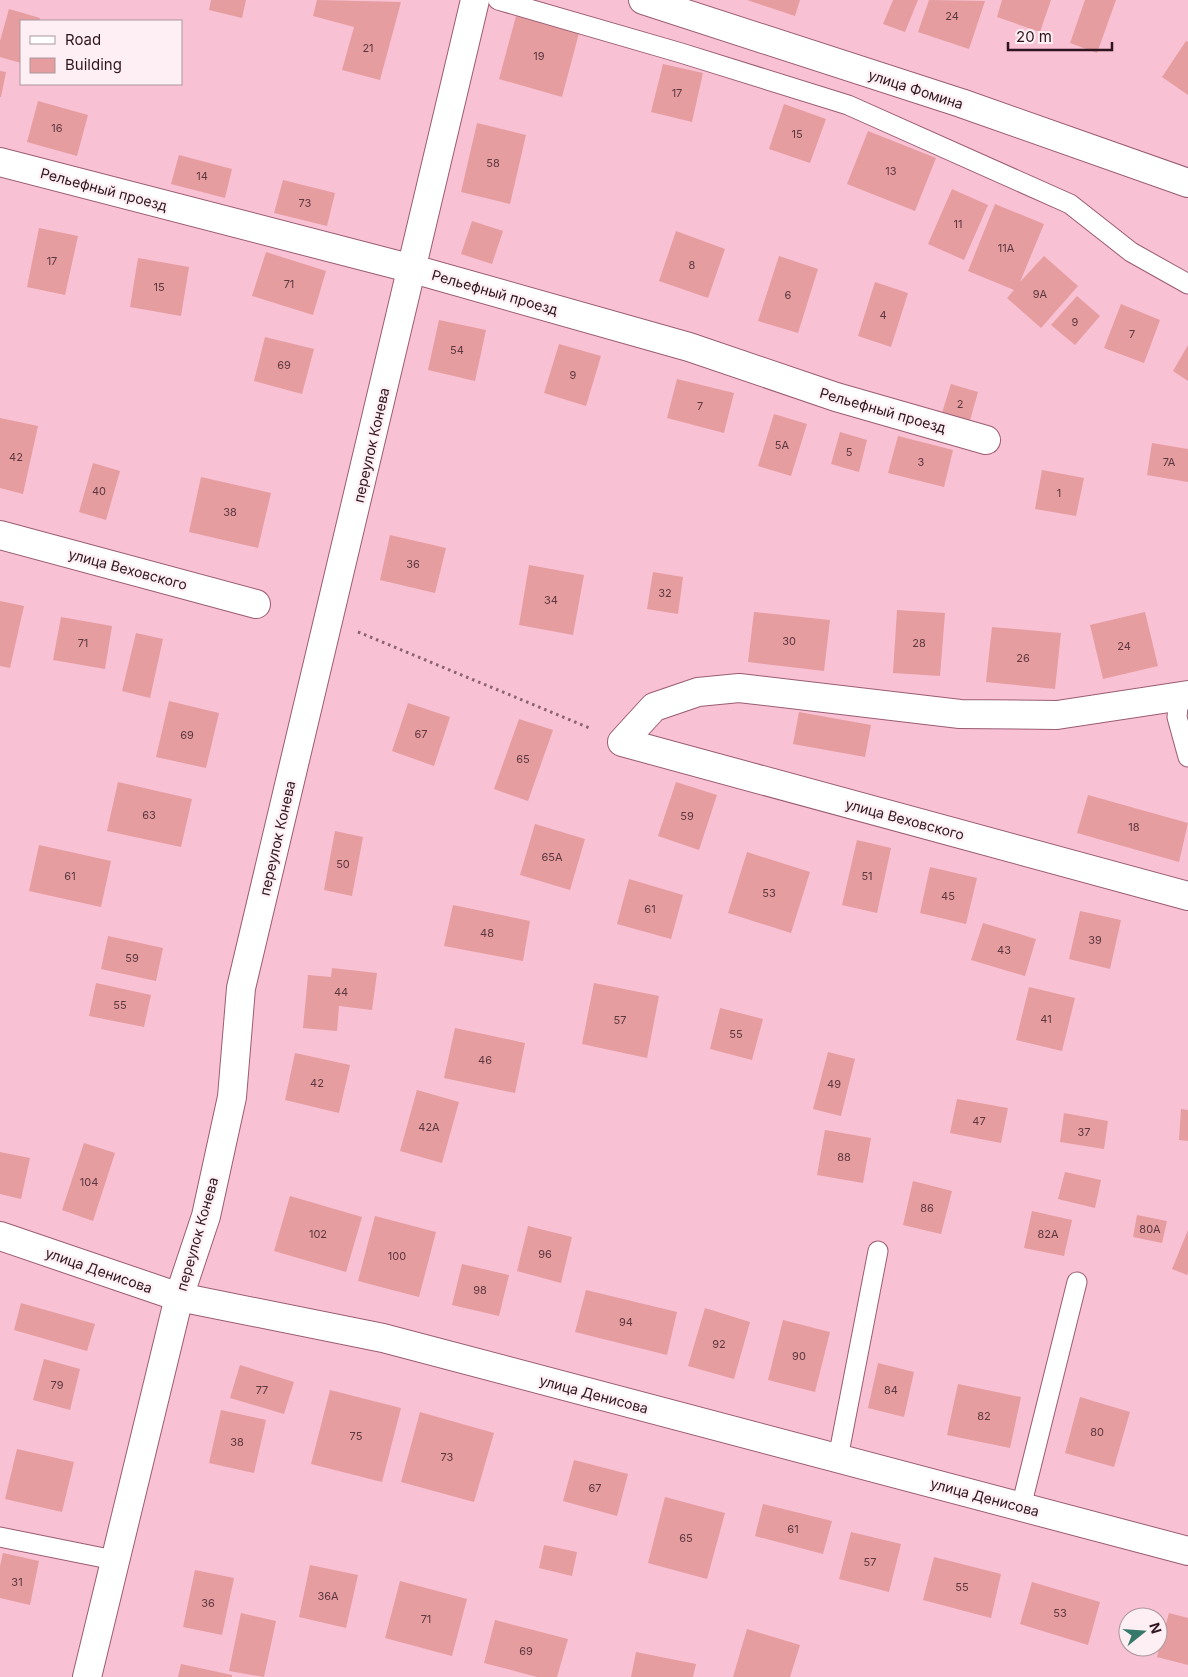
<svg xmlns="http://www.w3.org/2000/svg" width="1188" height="1677" font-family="Inter,sans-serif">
  <rect width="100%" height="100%" fill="#f9c1d4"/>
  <path fill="#e59da0" d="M211,0h35l-4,18 -33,-8z
    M317,0l84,2 -21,78 -38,-10 12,-43 -41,-11z
    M747,0h53l-5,16z
    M893,0h25l-13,32 -22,-8z
    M929,0l56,1 -16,48 -51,-17z
    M1002,0h49l-11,32 -43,-15z
    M1085,0h31l-19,53 -27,-10z
    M9,9l31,9 -1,3h-18v42l-21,-6v-16z
    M516,16l63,17 -17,64 -63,-18z
    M1186,41l2,1v53l-26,-18z
    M663,64l40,9 -11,49 -41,-10z
    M0,71l6,1 -5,25h-1z
    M38,101l50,14 -11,41 -50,-14z
    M784,104l42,15 -16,44 -41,-14z
    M477,123l49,12 -16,69 -49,-12z
    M868,131l68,27 -21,53 -68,-27z
    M179,155l53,14 -7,29 -54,-14z
    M283,180l52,13 -8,33 -53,-13z
    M952,189l36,16 -24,55 -36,-16z
    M995,204l49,20 -24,58 24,-26 34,30 -37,42 -34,-30 7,-8 -46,-19z
    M472,221l31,10 -11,33 -31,-10z
    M39,228l39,8 -13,59 -38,-8z
    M676,231l49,18 -17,49 -49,-17z
    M266,252l60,19 -13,44 -61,-19z
    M779,256l39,13 -20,64 -40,-12z
    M138,258l51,9 -8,49 -51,-9z
    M875,282l33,11 -17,54 -33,-11z
    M1077,296l23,20 -25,29 -24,-20z
    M1121,304l39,16 -16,43 -40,-15z
    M439,320l47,10 -11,51 -47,-11z
    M265,337l49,12 -12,45 -48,-13z
    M559,344l42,12 -15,50 -42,-13z
    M1188,345v36l-15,-10z
    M677,379l57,14 -10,40 -57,-15z
    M951,384l27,8 -9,32 -28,-8z
    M774,414l33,10 -16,52 -33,-10z
    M0,418l38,8 -15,68 -23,-6z
    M840,432l27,8 -8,32 -28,-8z
    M898,436l55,14 -9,37 -56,-14z
    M1152,443l36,6v33l-41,-7z
    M93,463l27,8 -14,49 -27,-8z
    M1042,470l42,8 -8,38 -41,-7z
    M201,477l70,16 -13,55 -69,-16z
    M390,535l56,13 -11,45 -55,-13z
    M529,565l55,10 -11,60 -54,-10z
    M653,572l30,5 -5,37 -31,-5z
    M0,601l24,5 -14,62 -10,-2z
    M897,610l48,3 -5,63 -47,-3z
    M754,612l76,8 -6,51 -76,-9z
    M1145,612l13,54 -55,13 -13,-54z
    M61,617l51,9 -7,43 -52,-9z
    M992,627l69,6 -6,56 -69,-7z
    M136,633l27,6 -13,59 -28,-7z
    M169,701l50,12 -13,55 -50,-11z
    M408,703l42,14 -16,49 -42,-15z
    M799,712l72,13 -6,32 -72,-13z
    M519,719l34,11 -25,71 -34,-12z
    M118,782l74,17 -11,48 -74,-16z
    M676,782l41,13 -18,55 -41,-14z
    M1088,795l100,28 -9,39 -102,-29z
    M535,824l50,15 -15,51 -50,-15z
    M335,831l28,6 -11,59 -28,-6z
    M857,840l34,8 -14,65 -35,-8z
    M39,845l72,16 -10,46 -72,-16z
    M747,852l63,20 -19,61 -63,-20z
    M930,867l47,11 -11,46 -46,-11z
    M629,879l54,16 -12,44 -54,-15z
    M453,905l77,16 -7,40 -79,-15z
    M1080,911l41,9 -11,49 -41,-10z
    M983,923l53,16 -11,37 -54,-16z
    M108,936l55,12 -7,33 -55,-12z
    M332,968l45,5 -5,37 -33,-4 -2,25 -34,-3 5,-53 23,2z
    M96,983l55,12 -7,32 -55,-11z
    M594,983l65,13 -12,62 -65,-14z
    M1029,987l46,11 -13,53 -46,-11z
    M720,1008l43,11 -11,41 -42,-11z
    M455,1028l70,15 -10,50 -71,-15z
    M828,1052l27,7 -14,57 -28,-7z
    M295,1053l55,12 -11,48 -54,-13z
    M417,1090l42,12 -17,61 -42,-12z
    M957,1099l51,9 -7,35 -51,-10z
    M1181,1109l7,1v31l-9,-1z
    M1064,1113l44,8 -4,28 -44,-7z
    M825,1130l46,8 -8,45 -46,-8z
    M84,1143l31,10 -22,68 -31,-11z
    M0,1152l30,6 -9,41 -21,-5z
    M1065,1172l36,8 -6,28 -37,-9z
    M913,1181l39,10 -11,43 -38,-9z
    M290,1196l72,21 -16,55 -72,-21z
    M1032,1211l40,9 -8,36 -40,-8z
    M1137,1215l30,6 -5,22 -29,-6z
    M375,1216l61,16 -17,65 -61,-16z
    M528,1226l44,11 -11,46 -44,-12z
    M1188,1230v42l-1,3 -15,-6z
    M462,1264l47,11 -10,41 -47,-11z
    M586,1290l91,22 -10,43 -92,-23z
    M21,1303l74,21 -8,27 -73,-21z
    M705,1308l45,14 -16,57 -46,-13z
    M783,1320l47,12 -15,60 -47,-12z
    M44,1359l36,10 -10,41 -37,-10z
    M878,1363l36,9 -10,45 -36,-9z
    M240,1365l54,17 -10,32 -54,-16z
    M958,1384l63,13 -11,51 -63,-13z
    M330,1390l71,18 -19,74 -71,-18z
    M1080,1397l50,15 -16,55 -49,-14z
    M221,1410l45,10 -12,53 -45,-10z
    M420,1412l74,21 -20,69 -73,-20z
    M17,1449l57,13 -12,50 -57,-13z
    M574,1460l54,14 -11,42 -54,-15z
    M665,1497l60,16 -18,66 -59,-16z
    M763,1504l69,17 -9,33 -68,-18z
    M851,1532l50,12 -12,48 -50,-13z
    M544,1545l33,7 -5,24 -33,-8z
    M3,1553l36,8 -9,44 -30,-7v-32z
    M934,1557l67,17 -10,44 -68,-18z
    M310,1565l48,10 -12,53 -47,-11z
    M195,1570l39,8 -12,57 -39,-8z
    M400,1581l67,18 -15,57 -67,-18z
    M1032,1582l68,20 -12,43 -68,-21z
    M241,1613l35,8 -12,56 -35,-6z
    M1169,1613l19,5v47l-31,-8z
    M495,1620l73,19 -11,38h-20l-53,-14z
    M747,1629l53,16 -10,32h-57z
    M636,1652l60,12 -3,13h-62z
    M181,1664l51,11v2h-54z"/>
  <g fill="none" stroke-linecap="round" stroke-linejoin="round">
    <defs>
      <path id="service" d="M498,0l183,53 167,52 222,99 61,48 57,32
        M1179,697l-2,20 11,40
        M838,1458l40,-207
        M1021,1507l56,-225
        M0,1537l114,23"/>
      <path id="minor" d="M0,162l413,107 276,78 147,50 150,43
        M0,535l256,69
        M1188,695l-131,20 -97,-1 -221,-26 -41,4 -44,15 -32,35 566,154
        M0,1236l179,61 204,41 805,213
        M87,1677l92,-380 27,-81 26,-119 9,-109 234,-988"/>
      <path id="tertiary" d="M643,0l318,103 227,80"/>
    </defs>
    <use href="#service" stroke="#9a5c73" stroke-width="21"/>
    <use href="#minor" stroke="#9a5c73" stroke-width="30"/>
    <use href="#tertiary" stroke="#9a5c73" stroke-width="30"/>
    <path stroke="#8a6371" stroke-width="3" stroke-dasharray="2.5 4" stroke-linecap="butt" d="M358,632l234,97"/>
    <use href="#service" stroke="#fff" stroke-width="19"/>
    <use href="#minor" stroke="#fff" stroke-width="28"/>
    <use href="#tertiary" stroke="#fff" stroke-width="28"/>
  </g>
  <g text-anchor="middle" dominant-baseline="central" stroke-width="4.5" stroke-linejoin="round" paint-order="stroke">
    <g font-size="11" fill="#5c373f">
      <text x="952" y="16">24</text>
      <text x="368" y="48">21</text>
      <text x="539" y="56">19</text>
      <text x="677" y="93">17</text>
      <text x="57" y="128">16</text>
      <text x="797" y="134">15</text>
      <text x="493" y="163">58</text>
      <text x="891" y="171">13</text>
      <text x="202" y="176">14</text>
      <text x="305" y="203">73</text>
      <text x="958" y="224">11</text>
      <text x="1006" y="248">11А</text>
      <text x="52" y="261">17</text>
      <text x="692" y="265">8</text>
      <text x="289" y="284">71</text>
      <text x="159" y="287">15</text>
      <text x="1040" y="294">9А</text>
      <text x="788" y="295">6</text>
      <text x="883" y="315">4</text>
      <text x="1075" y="322">9</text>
      <text x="1132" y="334">7</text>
      <text x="457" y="350">54</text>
      <text x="284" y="365">69</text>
      <text x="573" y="375">9</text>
      <text x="960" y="404">2</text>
      <text x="700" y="406">7</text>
      <text x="782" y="445">5А</text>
      <text x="849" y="452">5</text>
      <text x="16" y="457">42</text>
      <text x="921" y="462">3</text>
      <text x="1169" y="462">7А</text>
      <text x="99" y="491">40</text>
      <text x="1059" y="493">1</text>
      <text x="230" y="512">38</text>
      <text x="413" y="564">36</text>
      <text x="665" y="593">32</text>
      <text x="551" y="600">34</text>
      <text x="789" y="641">30</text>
      <text x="83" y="643">71</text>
      <text x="919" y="643">28</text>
      <text x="1124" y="646">24</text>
      <text x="1023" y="658">26</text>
      <text x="421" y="734">67</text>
      <text x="187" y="735">69</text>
      <text x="523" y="759">65</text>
      <text x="149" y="815">63</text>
      <text x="687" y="816">59</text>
      <text x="1134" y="827">18</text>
      <text x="552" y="857">65А</text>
      <text x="343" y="864">50</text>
      <text x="70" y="876">61</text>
      <text x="867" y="876">51</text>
      <text x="769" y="893">53</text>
      <text x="948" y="896">45</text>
      <text x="650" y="909">61</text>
      <text x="487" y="933">48</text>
      <text x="1095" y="940">39</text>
      <text x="1004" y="950">43</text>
      <text x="132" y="958">59</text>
      <text x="341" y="992">44</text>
      <text x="120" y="1005">55</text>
      <text x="1046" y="1019">41</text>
      <text x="620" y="1020">57</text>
      <text x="736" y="1034">55</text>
      <text x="485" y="1060">46</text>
      <text x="317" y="1083">42</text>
      <text x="834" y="1084">49</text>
      <text x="979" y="1121">47</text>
      <text x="429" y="1127">42А</text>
      <text x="1084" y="1132">37</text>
      <text x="844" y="1157">88</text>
      <text x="89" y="1182">104</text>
      <text x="927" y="1208">86</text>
      <text x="1150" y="1229">80А</text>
      <text x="318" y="1234">102</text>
      <text x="1048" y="1234">82А</text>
      <text x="545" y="1254">96</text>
      <text x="397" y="1256">100</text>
      <text x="480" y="1290">98</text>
      <text x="626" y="1322">94</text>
      <text x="719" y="1344">92</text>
      <text x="799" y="1356">90</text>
      <text x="57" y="1385">79</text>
      <text x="262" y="1390">77</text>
      <text x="891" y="1390">84</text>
      <text x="984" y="1416">82</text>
      <text x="1097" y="1432">80</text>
      <text x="356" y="1436">75</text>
      <text x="237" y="1442">38</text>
      <text x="447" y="1457">73</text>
      <text x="595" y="1488">67</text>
      <text x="793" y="1529">61</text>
      <text x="686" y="1538">65</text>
      <text x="870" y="1562">57</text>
      <text x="17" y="1582">31</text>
      <text x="962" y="1587">55</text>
      <text x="328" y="1596">36А</text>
      <text x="208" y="1603">36</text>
      <text x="1060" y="1613">53</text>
      <text x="426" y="1619">71</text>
      <text x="526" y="1651">69</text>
    </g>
    <g font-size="14" fill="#2f151f" stroke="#feeff4">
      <text transform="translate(916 89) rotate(18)">улица Фомина</text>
      <text transform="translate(104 189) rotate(15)">Рельефный проезд</text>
      <text transform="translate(495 292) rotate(16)">Рельефный проезд</text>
      <text transform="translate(883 410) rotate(16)">Рельефный проезд</text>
      <text transform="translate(371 445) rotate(-77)">переулок Конева</text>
      <text transform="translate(128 569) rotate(15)">улица Веховского</text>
      <text transform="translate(905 819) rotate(15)">улица Веховского</text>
      <text transform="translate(277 838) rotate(-77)">переулок Конева</text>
      <text transform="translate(197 1234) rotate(-74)">переулок Конева</text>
      <text transform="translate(99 1270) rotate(19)">улица Денисова</text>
      <text transform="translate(594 1394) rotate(15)">улица Денисова</text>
      <text transform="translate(985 1497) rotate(15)">улица Денисова</text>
    </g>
  </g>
  <rect x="20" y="20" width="162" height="65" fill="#feeff4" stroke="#ab989f"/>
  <rect x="30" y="36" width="25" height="8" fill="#ffffff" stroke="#ab989f"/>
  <text x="65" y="45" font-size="15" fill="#2f151f">Road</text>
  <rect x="30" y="58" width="25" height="15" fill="#e59da0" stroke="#ab989f"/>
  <text x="65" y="70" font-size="15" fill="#2f151f">Building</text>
  <g transform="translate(1143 1632) rotate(73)"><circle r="24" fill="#feeff4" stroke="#ab989f"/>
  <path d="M0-4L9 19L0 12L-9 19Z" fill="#36796a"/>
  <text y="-8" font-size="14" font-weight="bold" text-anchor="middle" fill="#2f151f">N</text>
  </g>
  <path d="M1008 42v8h104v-8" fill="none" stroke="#2f151f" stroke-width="2.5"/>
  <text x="1016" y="42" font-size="15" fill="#2f151f" stroke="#feeff4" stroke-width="4" paint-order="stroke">20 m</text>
</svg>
